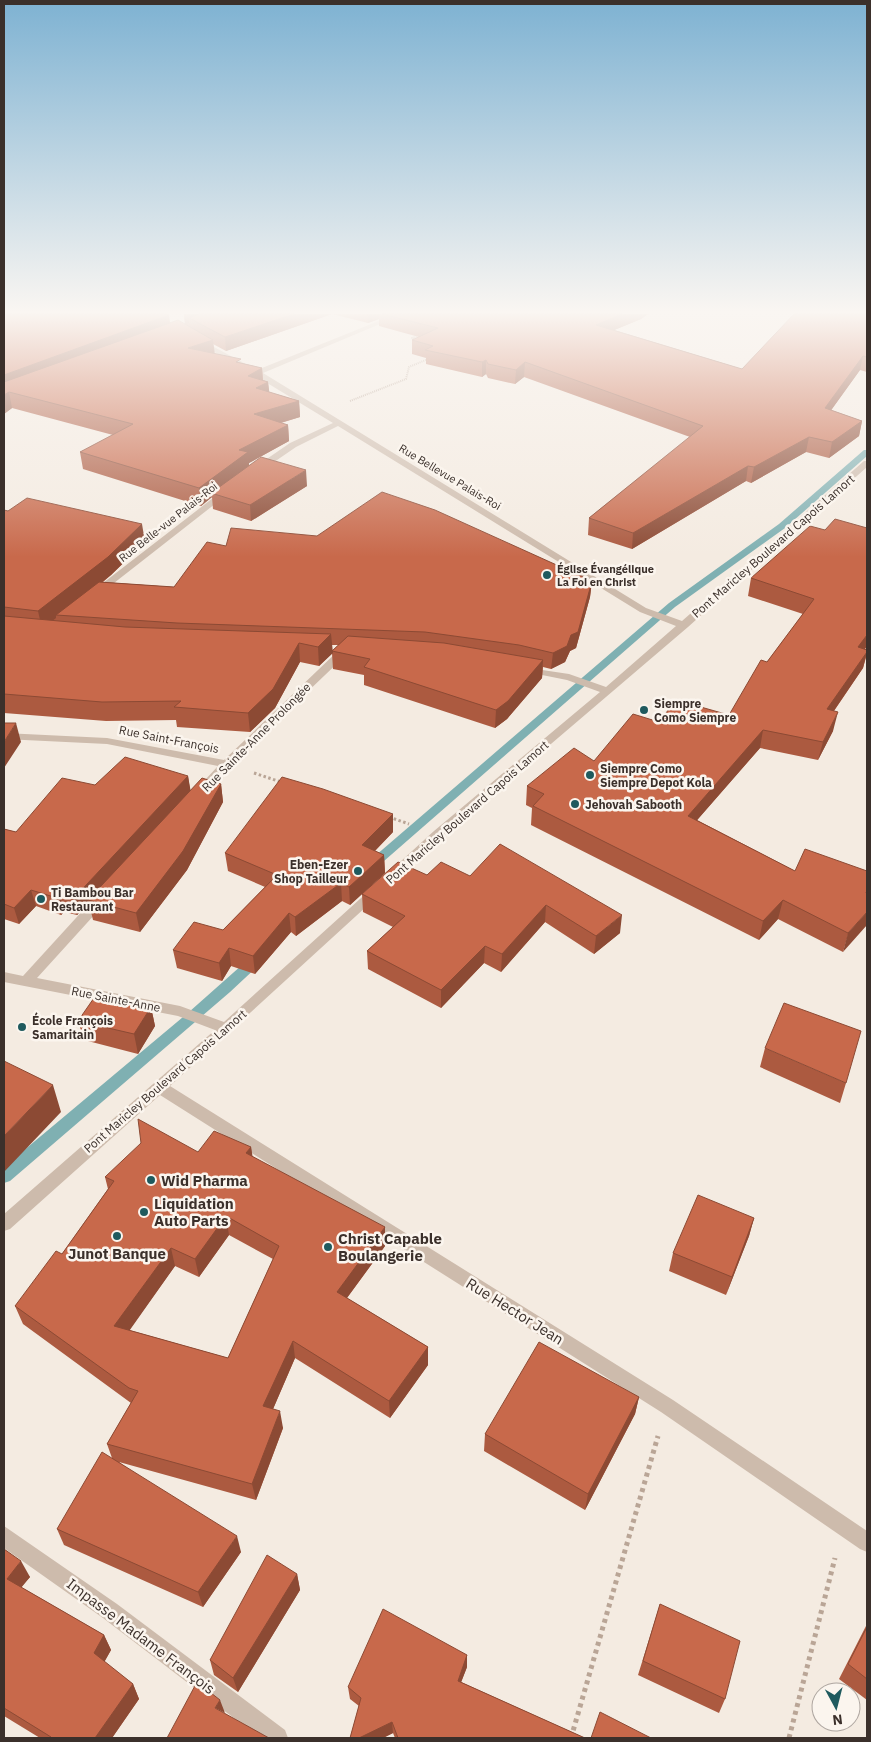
<svg xmlns="http://www.w3.org/2000/svg" width="871" height="1742" font-family="'IBM Plex Sans',sans-serif">
  <rect width="100%" height="100%" fill="#f4ebe1"/>
  <g fill="none" stroke-linecap="round" stroke-linejoin="round">
    <path fill="#7fb0b2" fill-rule="evenodd" d="M864,450h3v6l-82,72 -110,79 -299,261h-8l-2,-3 2,-3 301,-259 110,-79z
      M256,955l5,2 2,3 -2,3 -31,29 -220,189 -6,2v-16l185,-155 62,-55z"/>
    <path stroke="#b9a596" stroke-width="2" stroke-dasharray="1 1" stroke-linecap="butt" d="M418,339l-6,-1 8,-4
      M350,401l56,-22 3,-12 19,-8"/>
    <path stroke="#b9a596" stroke-width="3" stroke-dasharray="2.5 2.5" stroke-linecap="butt" d="M254,773l27,9
      M389,817l20,7"/>
    <path stroke="#b9a596" stroke-width="5" stroke-dasharray="4 4" stroke-linecap="butt" d="M571,1738l87,-302
      M789,1738l46,-180"/>
    <path fill="#cdbbac" fill-rule="evenodd" d="M396,314h8l-141,59 383,235 36,13 182,-160h3v6l-179,160 -246,210 -46,42h-8l-2,-3 2,-3 46,-42 166,-139 -33,-12 -45,-9v-4l47,7 37,13 70,-61 -36,-14 -302,-186 -42,21 -35,24h-6v-4l35,-24 43,-20 -79,-48 -57,-33v-2h4l56,30z
      M222,491l7,2 -129,101h-6v-4z
      M344,648l5,3 -1,2 -118,113 -27,30h-8l-2,-3 25,-27 -111,-22 -103,-5v-6l103,5 117,22 116,-111z
      M375,888l4,1 2,3 -2,3 -209,191 503,314 194,131v21l-7,-3 -199,-137 -501,-317 -150,134 -6,2v-17l211,-184 -37,-14 -174,-34v-10l19,4 73,-80 5,-1 6,4 -1,3 -69,76 143,28 44,16 147,-133z
      M4,1526l113,78 168,126 3,8h-28l-157,-120 -99,-70z"/>
  </g>
  <path fill="#ac5a40" fill-rule="evenodd" d="M4,314l181,10 -1,-10h464l-7,5 -27,11 128,39 125,-55v58l-7,-2 -29,40 31,11 -3,15 -30,22 -23,-6 -55,31 -5,-2 -114,68 -44,-14 1,-17 101,-81 -166,-60 -9,7 -27,-6 -2,-4 -4,3 -56,-13v-6l-14,-4v-14l7,-3 -40,-11v-7l-11,4 -36,-9 -106,37 -13,-7 1,9 27,10 21,5 1,12 5,2 1,10 30,9 1,16 -19,6 7,2 1,16 -40,22v2l58,21 -56,35 -38,-12 -1,-12 -11,9 -118,-37 -3,-17 33,-17 -101,-27 -8,6z
    M4,510l141,32 -34,33 -8,7 71,5 52,-41 366,35 -2,16 -14,51 -6,3 -5,11 -14,7 -8,-2 -1,11 -35,41 -12,9 -131,-43v-10l-31,-6 -1,-16 -13,13 -19,-4 -25,46 -25,24 -73,-5 -1,-7 -70,1 -102,-8zM332,645h7l-7,6z
    M867,528v118l-2,3 2,1v4l-4,14 -29,43 -1,20 -15,29 -58,-12 -63,72 98,51h72l-24,81 -65,-33 -19,21 -228,-115 1,-17 -6,-3 1,-19 67,-25 65,-39 70,-7 38,-53 36,-48 -55,-18 3,-18 74,-48z
    M188,776l2,14 31,-6 2,18 -36,68 -47,62 -47,-12 -4,-17 -12,12 -13,-3 -3,3 -25,-9 -17,18 -15,-5v-90l12,3 79,-47z
    M393,832l-18,19 9,4 1,18 -35,32 -8,-4 -46,35 -5,-4 -36,42 -24,-8 -9,15 -45,-13 -4,-18 50,-20 42,-43 -37,-16 -3,-18z
    M427,875l43,1 150,57 -26,21 -49,-32 -44,50 -17,-9 -43,45 -73,-39 -1,-18 26,-24 -30,-15 -1,-18z
    M151,1007l4,19 -17,28 -54,-14 -6,-19z
    M765,1048l81,35 -6,20 -80,-36z
    M251,1147l1,9 133,90 -38,52 81,49v18l-38,53 -95,-60 -22,51 10,19 -27,72 -137,-38 122,90 -38,55 -139,-62 -7,-16 55,-71 -5,-14 24,-41 -108,-79 -8,-18 47,-52 46,-65 -3,-12 93,-25zM229,1235l44,24 -45,99 -99,-28 46,-64 24,11z
    M754,1218l-5,18 -23,59 -57,-24 4,-18z
    M639,1397l-4,17 -50,96 -101,-59 1,-17z
    M4,1549l26,28 -9,10 83,48 7,15 -7,12 29,22 6,15 -27,39h-72l-36,-22z
    M297,1574l3,16 -62,102 -24,-17 -4,-15z
    M660,1604l65,95 -6,14 -81,-38z
    M867,1624v76l-28,-21z
    M467,1655v12l-6,15 124,56h-190l-2,-5 -10,5h-33l9,-32 -9,-7 -2,-12z"/>
  <path fill="#8c4a34" d="M184,314h32l-27,4v5l-4,1z
    M294,314h38l-106,37 -1,-14z
    M367,314h12v5l-11,4z
    M622,314h26l-7,5 -46,19 1,-13z
    M169,315l2,15 -167,62v-17z
    M213,340l2,15 -27,-7z
    M863,356l-3,14 -38,53 3,-15z
    M486,360v14l-4,3v-15z
    M525,362l-1,15 -9,7 1,-14z
    M262,368l1,16 -15,-8z
    M268,382l2,16 -14,-10z
    M9,392l3,16 -8,6v-19z
    M299,401l1,16 -44,13 -2,-16z
    M862,421l-3,15 -30,22 3,-16z
    M288,425l1,16 -40,22v6l-38,24 1,4 -11,9 -2,-18 40,-38z
    M809,437l-3,15 -55,31 3,-16z
    M748,466l-2,15 -114,68 1,-16z
    M306,470l1,16 -56,35 -1,-16z
    M142,524l3,18 -34,33 -51,40h-4v3l-14,11 -4,-18z
    M592,581l-2,16 -14,51 -6,3 -5,11 -14,7 2,-16z
    M331,634l2,19 -14,13 -1,-19z
    M867,635v11l-13,19 4,-18z
    M299,643l1,19 -25,46 -25,24 -2,-19z
    M867,652l-4,16 -41,60 5,-19z
    M543,660l-1,18 -35,41 -12,9 1,-18z
    M838,712l-5,19 -15,29 5,-18z
    M16,723l5,19 -17,26v-26z
    M763,730l-3,18 -75,86 3,-18z
    M188,776l3,17 -103,107 1,3 -12,12 -4,-16z
    M221,784l2,18 -36,68 -47,62 -4,-19z
    M393,814v18l-30,31 -1,-18z
    M384,855l1,18 -35,32 -1,-18z
    M341,883l1,18 -46,35 -1,-19z
    M31,890l5,16 -17,18 -5,-16z
    M60,895l4,17 -3,3 -4,-17z
    M783,900l-5,19 -19,21 4,-19z
    M546,905l-1,17 -44,50 1,-18z
    M867,912v13l-24,27 5,-19z
    M289,913l2,19 -36,42 -2,-18z
    M622,915l-2,18 -26,21 2,-18z
    M485,946l-1,17 -43,45v-18z
    M229,948l2,18 -9,15 -3,-18z
    M151,1007l4,19 -17,28 -4,-20z
    M53,1085l8,27 -57,60v-36z
    M251,1147l3,18 -8,-12z
    M226,1216l3,19 -30,42 -4,-18z
    M754,1218l-5,18 -23,59 6,-18z
    M385,1227v19l-47,64 -1,-18z
    M171,1248l4,18 -55,78 -6,-18z
    M293,1341l2,17 -28,65 -4,-17z
    M428,1347v18l-38,53 -1,-17z
    M639,1397l-4,17 -50,96 3,-16z
    M280,1411l3,17 -27,72 -4,-16z
    M237,1536l4,16 -38,55 -5,-15z
    M21,1561l9,16 -14,17 -9,-15z
    M297,1574l3,16 -62,102 -5,-14z
    M104,1635l7,15 -10,18 -7,-15z
    M467,1655v12l-10,26 1,-12z
    M133,1684l6,15 -27,39h-17z
    M220,1700l5,13 -10,-5z
    M392,1722l1,11 -10,5h-24z"/>
  <path fill="#c8694b" stroke="#8c4a34" fill-rule="evenodd" d="M4,314h163l2,1 -165,60z
    M199,314h95l-69,23 -36,-19z
    M382,314h240l-26,11 146,44 52,-55h73v43l-4,-1 -38,52 37,13 -30,21 -23,-5 -55,30 -6,-1 -115,67 -44,-15 114,-92 -178,-64 -9,8 -28,-6 -2,-4 -4,2 -57,-12 8,-4 -21,-6 26,-12z
    M178,320l35,20 -25,8 53,11 -5,3 26,6 -14,8 20,6 -12,6 43,13 -45,13 34,11 -49,25 9,2 -49,36 -119,-36 53,-28 -124,-32 -5,3v-13z
    M261,457l45,13 -56,35 -39,-12z
    M382,492l53,18 157,71 -14,51 -7,3 -4,11 -14,7 -34,-8 -94,-13 -248,-9 -121,-8 43,-33 75,5 33,-45 19,4 5,-18 86,8z
    M27,498l115,26 -34,33 -70,54 -34,-4v-97l4,1z
    M835,519l32,9v107l-9,12 9,3v2l-40,57 11,3 -15,30 -60,-12 -75,86 107,55 10,-22 62,22v19l-1,3 1,1v18l-19,21 -65,-33 -20,21 -230,-115 11,-12 -17,-8 47,-38 20,13 39,-47 26,8 17,-22 53,15 32,-55 6,2 47,-63 -63,-21 59,-52 15,4z
    M4,616l121,11 206,7 -13,13 -19,-4 -26,46 -25,24 -74,-6 7,-6 -79,1 -98,-8z
    M348,636l96,7 99,17 -35,41 -12,9 -132,-43 6,-8 -38,-8z
    M4,723h12l-12,19z
    M125,757l63,19 -115,123 -13,-4 -3,3 -26,-8 -17,18 -10,-4v-75l12,3 46,-54 33,7z
    M282,777l41,12 70,25 -31,31 22,10 -35,32 -8,-4 -46,34 -6,-4 -36,43 -24,-8 -10,15 -46,-13 21,-28 29,8 54,-55 -52,-22z
    M202,778l19,6 -38,67 -47,62 -48,-13z
    M500,844l122,71 -26,21 -50,-31 -44,49 -17,-8 -44,44 -74,-39 38,-35 -43,-22 36,-32 29,13 14,-13 29,14z
    M96,995l55,12 -17,27 -56,-13z
    M784,1003l77,28 -15,52 -81,-35z
    M4,1061l49,24 -49,51z
    M138,1119l60,33 16,-21 37,16 -5,6 139,74 -48,65 91,55 -39,54 -96,-60 -30,65 17,5 -28,73 -145,-40 31,-53 -9,-3 -114,-82 41,-55 6,3 52,-73 -9,-4 36,-34zM226,1216l53,30 -51,112 -114,-32 57,-78 24,11z
    M698,1195l56,23 -22,59 -59,-24z
    M539,1342l100,55 -51,97 -103,-60z
    M102,1452l135,84 -39,56 -141,-63z
    M4,1549l17,12 -14,18 97,56 -10,18 39,31 -38,54h-45l1,-1 -47,-29z
    M267,1555l30,19 -64,104 -23,-18z
    M660,1604l80,37 -15,58 -82,-38z
    M383,1609l84,46 -9,26 127,57h-187l-6,-16 -33,16h-9l11,-40 -13,-11z
    M867,1627v52l-19,-15z
    M197,1682l23,18 -5,8 54,30h-102z
    M600,1712l51,26h-60z"/>
  <linearGradient id="sky" x2="0" y2="1"><stop stop-color="#7eb2d2"/><stop offset="0.56" stop-color="#faf6f2"/><stop offset="1" stop-color="#faf6f2" stop-opacity="0"/></linearGradient>
  <rect width="871" height="557" fill="url(#sky)"/>
  <g fill="#1f5a5e" stroke="#fbf5ee" stroke-width="2">
    <circle cx="547" cy="575" r="5"/>
    <circle cx="644" cy="710" r="5"/>
    <circle cx="590" cy="775" r="5"/>
    <circle cx="575" cy="804" r="5"/>
    <circle cx="358" cy="871" r="5"/>
    <circle cx="41" cy="899" r="5"/>
    <circle cx="22" cy="1027" r="5"/>
    <circle cx="151" cy="1180" r="5"/>
    <circle cx="144" cy="1212" r="5"/>
    <circle cx="117" cy="1236" r="5"/>
    <circle cx="328" cy="1247" r="5"/>
  </g>
  <g text-anchor="middle" dominant-baseline="central" stroke-width="5" stroke-linejoin="round" paint-order="stroke">
    <g font-size="11" fill="#3b302b" stroke="#fbf5ee">
      <text transform="translate(450 477) rotate(31)">Rue Bellevue Palais-Roi</text>
      <text transform="translate(168 522) rotate(-38)">Rue Belle-vue Palais-Roi</text>
    </g>
    <g font-size="11" font-weight="bold" fill="#3b302b" stroke="#fbf5ee" text-anchor="start">
      <text x="557" y="569">Église Évangélique<tspan x="557" dy="13">La Foi en Christ</tspan></text>
    </g>
    <g font-size="12" fill="#3b302b" stroke="#fbf5ee">
      <text transform="translate(773 546) rotate(-41)">Pont Maricley Boulevard Capois Lamort</text>
      <text transform="translate(256 737) rotate(-45)">Rue Sainte-Anne Prolongée</text>
      <text transform="translate(169 739) rotate(11)">Rue Saint-François</text>
      <text transform="translate(467 812) rotate(-41)">Pont Maricley Boulevard Capois Lamort</text>
      <text transform="translate(116 999) rotate(11)">Rue Sainte-Anne</text>
      <text transform="translate(165 1081) rotate(-41)">Pont Maricley Boulevard Capois Lamort</text>
    </g>
    <g font-size="12" font-weight="bold" fill="#3b302b" stroke="#fbf5ee" text-anchor="start">
      <text x="654" y="703">Siempre<tspan x="654" dy="14">Como Siempre</tspan></text>
      <text x="600" y="768">Siempre Como<tspan x="600" dy="14">Siempre Depot Kola</tspan></text>
      <text x="585" y="804">Jehovah Sabooth</text>
      <text x="348" y="864" text-anchor="end">Eben-Ezer<tspan x="348" dy="14">Shop Tailleur</tspan></text>
      <text x="51" y="892">Ti Bambou Bar<tspan x="51" dy="14">Restaurant</tspan></text>
      <text x="32" y="1020">École François<tspan x="32" dy="14">Samaritain</tspan></text>
    </g>
    <g font-size="15" font-weight="bold" fill="#3b302b" stroke="#fbf5ee" text-anchor="start">
      <text x="161" y="1180">Wid Pharma</text>
      <text x="154" y="1203">Liquidation<tspan x="154" dy="17">Auto Parts</tspan></text>
      <text x="338" y="1238">Christ Capable<tspan x="338" dy="17">Boulangerie</tspan></text>
      <text x="117" y="1253" text-anchor="middle">Junot Banque</text>
    </g>
    <g font-size="15" fill="#3b302b" stroke="#fbf5ee">
      <text transform="translate(515 1311) rotate(32)">Rue Hector Jean</text>
      <text transform="translate(141 1636) rotate(37)">Impasse Madame François</text>
    </g>
  </g>
  <rect width="871" height="1742" fill="none" stroke="#3b302b" stroke-width="10"/>
  <g transform="translate(836 1707) rotate(173)"><circle r="24" fill="#fbf5ee" stroke="#aea6a0"/>
  <path d="M0-4L9 19L0 12L-9 19Z" fill="#1f5a5e"/>
  <text y="-8" font-size="14" font-weight="bold" text-anchor="middle" fill="#3b302b">N</text>
  </g>
</svg>
